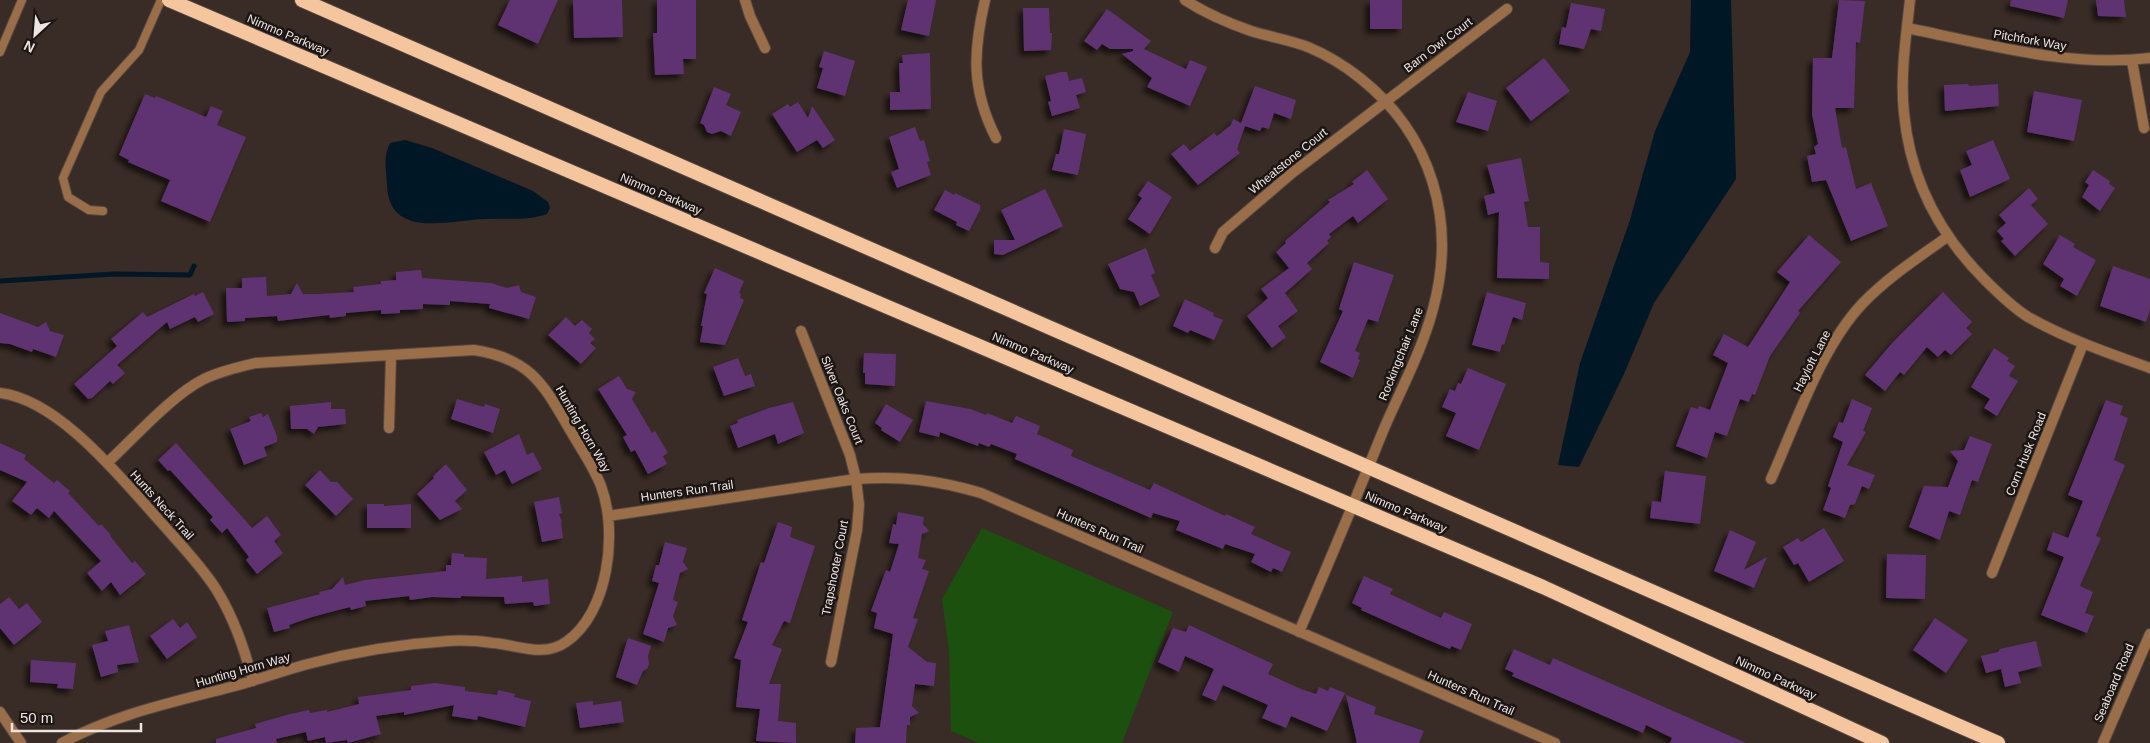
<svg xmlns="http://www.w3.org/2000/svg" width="2150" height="743" font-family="Helvetica,sans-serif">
  <defs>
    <filter id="shadow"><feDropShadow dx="-4.5" dy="4.5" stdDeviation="2.5" flood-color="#0009"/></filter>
  </defs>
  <rect width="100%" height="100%" fill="#392b25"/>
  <path fill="#1b500e" d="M982,528l191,84 -51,131h-143l-28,-12 -2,-80 -7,-52z"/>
  <path fill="#001826" d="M1691,0h40l5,179 -82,124 -30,71 -45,93 -21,-2 22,-102 50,-143 25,-89 35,-79z
    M405,140l27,8 101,43 15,11 2,6 -3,6c-19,7 -41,4 -61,5 -37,1 -98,21 -99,-35 -1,-16 -4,-27 3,-41z"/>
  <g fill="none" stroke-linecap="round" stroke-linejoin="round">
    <path stroke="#001826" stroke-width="5" d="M0,281l114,-7 76,1 4,-9"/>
  </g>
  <path fill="#5e3372" filter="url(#shadow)" d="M510,0h48l-20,44 -40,-19z
    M573,0h49l1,37 -49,1z
    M657,0h39v59h-13l1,15 -29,1 -2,-42h4z
    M908,0h28l-7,36 -28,-6z
    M1370,0h32v29h-32z
    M1839,0l26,1 -5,42 -4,-1 -2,66h-19l7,40 4,-1 10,42 15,-6 17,43 -37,15 -25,-61 -14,2 -5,-26 9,-2 -2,-7 4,-3 -6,-30 1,-56h19z
    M2011,0h57l-4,18 -54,-12z
    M2096,0h28l2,17 -28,-1z
    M1571,3l34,6 -4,22 -10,-2 -7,20 -25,-5 3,-17 4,1z
    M1023,8h26l1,25h2l-1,17 -27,1z
    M1107,9l44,32 -7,8 42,20 4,-9 17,7 -17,39 -43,-19 5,-9 -30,-24 11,-3v-2h-23l-8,-5 -5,6 -13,-9z
    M824,51l31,10 -10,35 -28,-8 6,-20 -4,-1z
    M930,53l1,56 -41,1v-18h10l-1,-29h4l-1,-8z
    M1544,58l26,33 -39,30 -25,-33z
    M1061,72h6l2,9 13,-3 4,14 -10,3 4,13 -28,8 -4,-14 3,-1 -6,-25z
    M1968,84l1,2 29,-2 1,22 -54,5 -1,-26z
    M1255,86l41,14 -5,19 -17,-6 -5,16 -7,-2 -2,4 -15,-5 -8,23 3,4 -42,32 -27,-31 13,-10 6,7 24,-18 3,3 14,-11 2,-6 8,4z
    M714,87l17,7 -5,11 15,7 -10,24 -10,-5 -9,3 -5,-2 -3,-7 -4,-2z
    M2034,91l48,9 -8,41 -47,-9z
    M1468,92l29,9 -9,30 -32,-9z
    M145,94l10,4 1,-2 50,21 5,-11 12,5 -6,14 29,12 -36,85 -49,-21 9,-21 -42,-18 1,-2 -10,-5z
    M798,102l10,16 4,-12 23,34 -12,8 -6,-8 -20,12 -25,-38 16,-10 2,3z
    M915,127l5,14 4,-1 6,21 -3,1 4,13 -34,13 -6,-16 8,-3 -10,-32z
    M1064,129l22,5 -8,41 -26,-5 4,-16h3z
    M1993,140l17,39 -40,18 -10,-27 12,-5 -6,-14z
    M1521,158l8,43 -5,1 4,25h12v35l9,1v16l-52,-1 2,-66 -11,3 -4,-19 11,-3 -8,-28z
    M1367,170l21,29 -30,24 -5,-7 -24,18 2,3 -4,4 2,2 -22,20 5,6 -27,24 13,18 -20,15 8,11 -14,11 -25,-32 21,-18 -7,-9 28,-21 -13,-16 10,-9 -1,-2 45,-39 -2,-2 26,-16 -2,-2z
    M2093,170l17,11 -1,3 6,4 -15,23 -18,-14 7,-12 -4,-3z
    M1148,181l24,16 -22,37 -22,-15 14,-21 -4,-3z
    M2029,188l9,11 -7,6 17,19 -33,32 -14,-15 3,-2 -7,-8 9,-8 -7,-8z
    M1045,189l18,37 -60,29 -9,-1v-14h21l-14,-30z
    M945,190l9,5 1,-2 25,12v5l-11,21 -13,-6 1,-3 -23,-12z
    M1809,235l32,27 -43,49 2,2 -30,43 -15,39 -3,-1 -3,8 -9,-3 -13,37 -12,-4 -8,26 -31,-12 15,-39 7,2 1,-3 11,4 18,-47 -15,-8 11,-21 24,13 42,-65 -13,-10z
    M2060,235l15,9 -2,3 23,13 -19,36 -17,-10 4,-7 -21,-15z
    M1146,248l9,25 -4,2 9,21 -20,10 -6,-14 -14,-3 -12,-25z
    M1354,262l40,13 -16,47 -10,-3 -13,32 5,2 -2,6 2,1 -7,18 -33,-16 23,-51 -4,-2z
    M2113,266l37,13v30l-4,13 -46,-16z
    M715,268l29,13 -5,12 2,1 -1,4 4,2 -19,45 -25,-3 3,-16h-2l6,-32 -3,-1z
    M421,270l1,8 69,5 16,5 12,-3 2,7 15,5 -7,22 -40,-11 1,-4 -40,-3v4l-27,-1v5l-23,1v3l-19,1v-4l-35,3v3l-16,2 -1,-3 -51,6 -1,-5 -32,2v3l-18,1 -1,-34h16v-10l24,-1 1,19 24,-2 6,-11 6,11h15l36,-2 -1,-5 28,-3v-3l15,-1v-8z
    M203,292l11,22 -16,8 -3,-5 -25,12 -3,-7 -50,43 8,8 -12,11 -3,-3 -18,17 -4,1 -14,-15 43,-38 -6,-7 32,-27 4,5 47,-23 1,2z
    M1487,292l39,11 -4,17 -9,-3 -9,28 -2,-1 -2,8 -28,-7z
    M1943,292l29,30 -6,6 6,6 -21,21 -6,-5 -7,7 -11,-10 -23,28 -4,-3 -15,19 -20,-16 28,-33z
    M1185,299l29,14 -1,3 10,4 -9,20 -24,-10 -2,3 -15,-7z
    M0,313l38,14 8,-5 4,9 14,4 -8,22 -23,-8 -1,3 -22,-8 -10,-1z
    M566,317l9,9 7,-6 10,9 -3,4 6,6 -5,4 6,5 -15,16 -33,-29z
    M1994,348l15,10 -2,3 8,5 -6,10 9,5 -21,35 -13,-8 6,-9 -19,-12z
    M864,353l32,1 -1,32 -30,-2v-11h-2z
    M738,358l7,18 6,-2 4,12 -31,10 -11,-29z
    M1468,368l38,16 -27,66 -33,-14 10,-23 -14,-6 8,-18 5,2 3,-8 3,1z
    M619,376l8,13 9,3 -4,7 20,34 3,-2 13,22 -5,3 4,8 -19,10 -13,-24 -4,2 -8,-15 4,-2 -29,-46z
    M457,399l27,8 1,-3 15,5 -7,24 -42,-14z
    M1852,399l20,9 -9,23 3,1 -19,33 28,10 -6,14 -7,-3 -7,18 -5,1 -5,13 -22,-8 8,-22 -3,-2 15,-44 -10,-5 6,-15 4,1z
    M2106,400l17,6 -3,9 8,3 -14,42 11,5 -29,71 5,2 -21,48 13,6 -8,21 9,3 -7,17 -46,-18 23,-58 -17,-7 6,-18 15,6 15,-37 -15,-6z
    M926,401l44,8 16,6 1,-2 25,10 4,-7 24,10 -3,8 36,16 -2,6 79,34 4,-7 71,33 1,-2 29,13 -4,7 40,18 -9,20 -9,-4 -2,4 -20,-10 4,-8 -30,-10 -2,5 -47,-19 4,-9 -27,-8 -2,5 -136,-59 2,-5 -26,-10 -2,3 -10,-4 -1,3 -38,-14 -1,5 -20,-5z
    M331,402v7h14l1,15 -28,3 -4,7 -7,-5h-16l-1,-23z
    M793,402l11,31 -26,11 -3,-10 -37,14 -8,-22 8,-3 -1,-3 32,-12z
    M886,404l27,16 -13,22 -19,-12 1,-2 -7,-5z
    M261,413l2,4 5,-3 9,22v6l-13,5 3,9 -23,9 -14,-36 21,-8 -2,-4z
    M519,434l8,21 6,-3 9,17 -30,15 -7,-14 -9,5 -12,-23z
    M1970,436l22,8 -14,38 -6,-2 -12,35 -11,-4 -9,29 -31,-13 15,-41 24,1 10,-26 -8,-10 14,-1z
    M0,443l26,12 -2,4 30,24 3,-3 13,11 -2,2 31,33 2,-2 10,11 -1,1 22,27 3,-2 11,13 -26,21 -9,-13 -9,9 -15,-18 14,-12 -47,-50 -5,7 -12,-10 -6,7 -19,-14 15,-19 -27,-12z
    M176,443l76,85 15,-12 14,19 -7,6 9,12 -26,21 -11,-14 3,-3 -22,-29 -5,5 -12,-13 3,-3 -43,-47 -2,1 -10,-11z
    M446,464l21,26 -12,11 7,8 -22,11 -23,-26 17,-16 -1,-2z
    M320,470l11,12h6l16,17 -17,17 -31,-31z
    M1665,471l41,5 -6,48 -50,-6 2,-17 9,1z
    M559,497l3,16 -3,1 3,8h-1l2,16 -21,4 -8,-40z
    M367,504h17v2l27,-2v24h-44z
    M898,512l26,5 -1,7 6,7 -7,3 -4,24 8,2 -4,9 7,2 -16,47 5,1 -10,28 19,15 9,1 -2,23 -19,-2 -3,22 7,7 -9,4v8h-3l-1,18h-51l1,-15 24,-1 13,-93 -19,-6 3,-15 -6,-2 15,-41 4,2 9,-28 -10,-1 4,-19 3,1z
    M778,522l14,5 -2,10 25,9 -25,77 -6,-2 -12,24 10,4 -13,35h12l-3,37 18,2v20l-40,-2 4,-32 -24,-2 5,-47 -7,-2 14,-36 -6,-2 19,-58 3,1z
    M1824,528l20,33 -35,21 -11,-19 -4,2 -11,-18 15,-9 3,4z
    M1730,530l26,12 -12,28 23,-13 -13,31 -40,-17z
    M665,542l22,6 -4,14 5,7 -8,4 -7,27 5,2 -5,14 4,9 -9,3 -4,14 -21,-8 16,-51 -7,-2 4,-16h3z
    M452,553l12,1v3l23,1 -1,21 36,-3v6l26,-3 2,25 -16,2 -1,-4 -28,2 -1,-7 -43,-1v2l-29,-1 -22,3 -1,-4 -44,5 1,5 -15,4 -1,-3 -38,10 -23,8 1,3 -16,4 -7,-24 53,-14 -1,-2 13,-3 11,-12 2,8 20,-5 81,-9v-6h5z
    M1887,554l39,1 -1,44 -39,-1z
    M1364,576l29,13 -3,5 51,24 3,-6 28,12 -11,26 -10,-4 -1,3 -24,-10 -65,-29 1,-2 -10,-5z
    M9,597l10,12 8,-6 15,19 -28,23 -14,-17v-24z
    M1935,618l33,22 -22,33 -33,-23z
    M173,619l7,9 7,-6 10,15 -30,22 -17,-23z
    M129,625l10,37 -22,3 1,7 -17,5 -9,-32 16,-4 -3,-10z
    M1189,625l84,39 -5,10 33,15 15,5 3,-7 9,4 2,-4 15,6 -18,38 -36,-15 -5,12 -24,-10 6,-13 -45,-20 -7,16 -14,-6 12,-26 -29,-13 -6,16 -21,-10 15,-34 13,4z
    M628,638l23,8 -3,10 1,8 -2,5 -4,2 -6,14 -21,-8z
    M2036,641l6,25 -24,6 3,11 -16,4 -4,-18 -15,4 -5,-17 17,-4 2,-3z
    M1514,649l36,16 3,-7 193,85h-76l2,-5 -26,-13 -3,8 -131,-57 2,-3 -9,-4z
    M31,660l45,3 -3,26 -16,-1 1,-4 -28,-2z
    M435,683l30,4v4l32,4 1,-5 17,4 -1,3 17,4 -6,26 -47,-11 -1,4 -25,-4 2,-11 -50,10v-3l-28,4 5,18 -33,9 -1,-3 -21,3 -1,-6 -17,4 -2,-9 -30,7 1,4h-61v-4l40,-11 -1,-4 35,-10 19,-4 1,3 17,-3v2l32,-8 -1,-7 53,-7v-4z
    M1346,695l30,12 -2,7 50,17 -5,12h-62z
    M593,701v4l28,-4 3,21 -44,6 -4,-25z"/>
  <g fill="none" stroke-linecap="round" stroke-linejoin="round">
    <defs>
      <path id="service" d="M0,52l22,-52
        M103,211l-14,-1 -21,-13 -5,-19 38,-86 38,-42 22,-50"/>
      <path id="minor" d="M745,0l5,16 15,32
        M985,0c-12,52 -14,89 11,138
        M1185,0c20,13 43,23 66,31 19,6 39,9 57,16 19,8 37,19 52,31 72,57 97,143 73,231 -11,42 -33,82 -50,122 -27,67 -55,134 -84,201
        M1910,0c-4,37 -10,76 -6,113 6,65 35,121 81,167 13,13 27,27 43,37 39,22 80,36 122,51
        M1907,28c80,16 161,40 243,30
        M2132,61l12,67
        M1215,248l8,-16 69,-59 215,-164
        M801,331l49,124 6,24 3,26 -2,25 -26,132
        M0,393c59,7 120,84 158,126 20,23 42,45 58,70 18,29 28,59 37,92
        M389,428l2,-73
        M1771,479c25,-56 50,-132 92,-176 25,-26 55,-45 84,-66
        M608,516l248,-37c48,-3 80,1 125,14l574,250
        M1992,573l91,-229
        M0,712l21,31
        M62,743c53,-29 112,-41 169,-56 26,-7 51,-16 77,-23 45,-12 93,-20 140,-23 15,-1 30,0 45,2 25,2 50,15 73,-1 43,-29 52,-111 35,-156 -7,-18 -18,-34 -28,-51 -28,-47 -39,-76 -99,-85l-218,13c-18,4 -35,8 -52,16 -32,16 -70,59 -97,84"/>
      <path id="tertiary" d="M2103,743l47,-109"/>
      <path id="trunk" d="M169,0l1374,587 339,156
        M302,0l1696,743"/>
    </defs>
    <use href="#service" stroke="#564943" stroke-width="10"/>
    <use href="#minor" stroke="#564943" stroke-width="12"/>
    <use href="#tertiary" stroke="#564943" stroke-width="12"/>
    <use href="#trunk" stroke="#564943" stroke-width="16"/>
    <use href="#service" stroke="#9a6e48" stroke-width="8"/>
    <use href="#minor" stroke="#9a6e48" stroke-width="10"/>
    <use href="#tertiary" stroke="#9a6e48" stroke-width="10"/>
    <use href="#trunk" stroke="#f5c69d" stroke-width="14"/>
  </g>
  <g text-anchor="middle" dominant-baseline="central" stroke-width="5" stroke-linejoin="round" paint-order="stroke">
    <g font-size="12" fill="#eee5e1" stroke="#1b1513">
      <text transform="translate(288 35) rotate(23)">Nimmo Parkway</text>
      <text transform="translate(2030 40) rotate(10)">Pitchfork Way</text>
      <text transform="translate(1438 45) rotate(-37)">Barn Owl Court</text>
      <text transform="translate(1288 161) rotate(-39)">Wheatstone Court</text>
      <text transform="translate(661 194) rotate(23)">Nimmo Parkway</text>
      <text transform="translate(1033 353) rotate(23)">Nimmo Parkway</text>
      <text transform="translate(1401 354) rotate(-68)">Rockingchair Lane</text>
      <text transform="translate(1812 361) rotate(-63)">Hayloft Lane</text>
      <text transform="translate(842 400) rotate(68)">Silver Oaks Court</text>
      <text transform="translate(583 429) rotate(60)">Hunting Horn Way</text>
      <text transform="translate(2026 454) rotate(-68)">Corn Husk Road</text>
      <text transform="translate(687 491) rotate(-8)">Hunters Run Trail</text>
      <text transform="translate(162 505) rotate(48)">Hunts Neck Trail</text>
      <text transform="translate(1406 512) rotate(23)">Nimmo Parkway</text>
      <text transform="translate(1100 531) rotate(24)">Hunters Run Trail</text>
      <text transform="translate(835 568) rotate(-79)">Trapshooter Court</text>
      <text transform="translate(243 670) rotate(-16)">Hunting Horn Way</text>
      <text transform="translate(1776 678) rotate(25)">Nimmo Parkway</text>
      <text transform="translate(2114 683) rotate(-67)">Seaboard Road</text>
      <text transform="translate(1471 693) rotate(24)">Hunters Run Trail</text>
    </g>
  </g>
  <g transform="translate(35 35) rotate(206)" stroke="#1b1513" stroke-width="4" paint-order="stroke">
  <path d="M0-4L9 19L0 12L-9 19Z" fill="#eee5e1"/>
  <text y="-8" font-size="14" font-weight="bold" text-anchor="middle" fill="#eee5e1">N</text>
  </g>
  <path d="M12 723v8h129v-8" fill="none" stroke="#eee5e1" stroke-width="2.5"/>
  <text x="20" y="723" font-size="15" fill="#eee5e1" stroke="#1b1513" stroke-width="4" paint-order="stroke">50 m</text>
</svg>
